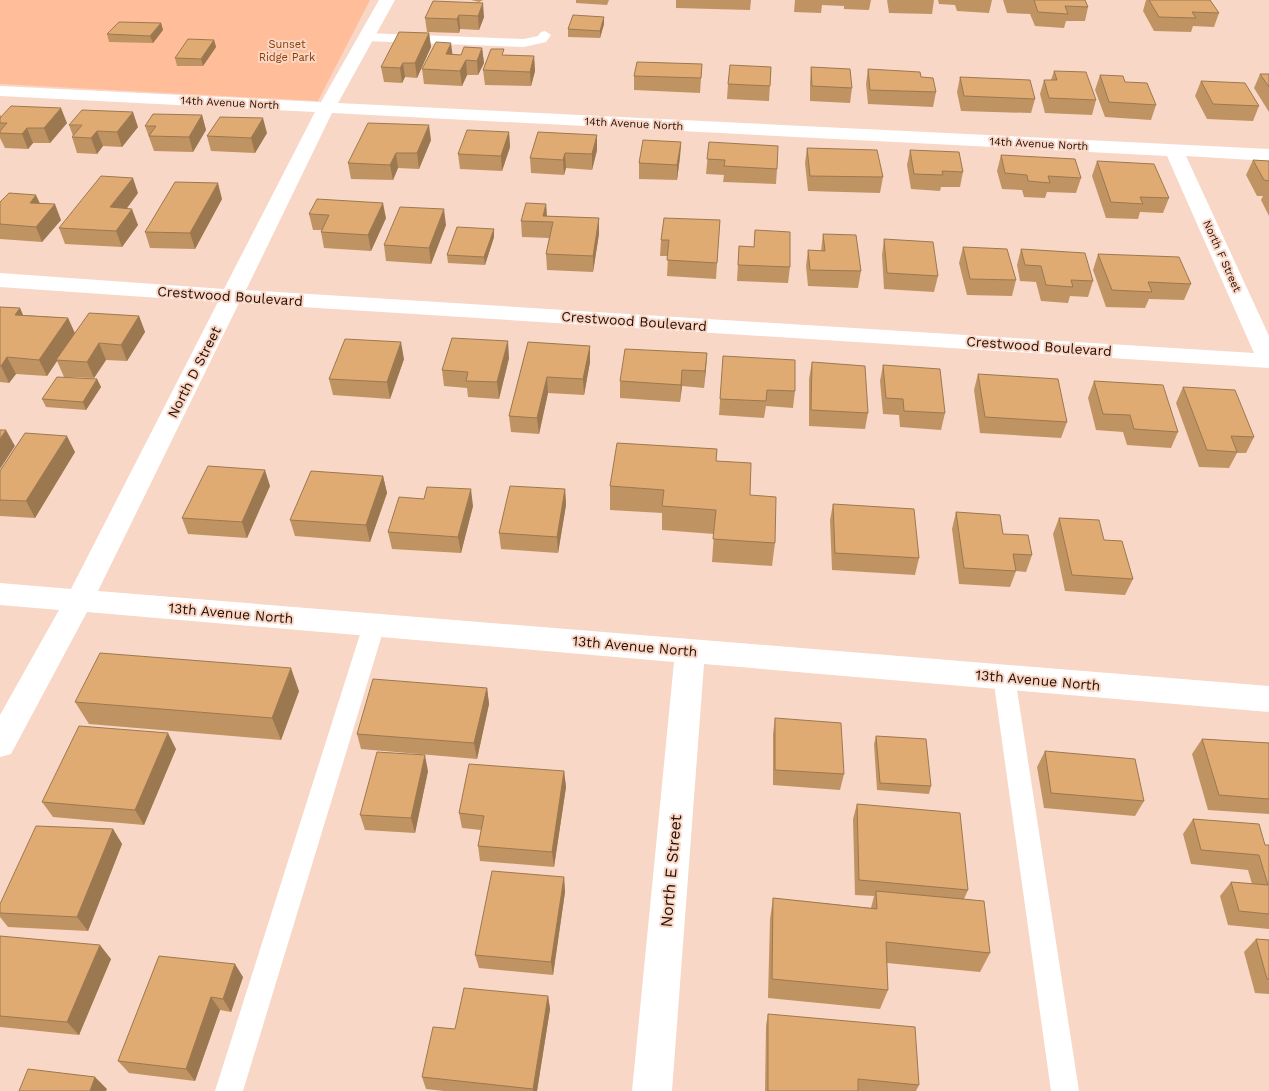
<svg xmlns="http://www.w3.org/2000/svg" width="1269" height="1091" font-family="'Work Sans',sans-serif">
  <rect width="100%" height="100%" fill="#f8d7c7"/>
  <path fill="#ffbd9a" d="M0,0h370l-52,101 -318,-17z"/>
  <g fill="none" stroke-linecap="round" stroke-linejoin="round">
    <path fill="#fff" fill-rule="evenodd" d="M545,31l6,4 -5,7 -22,5 -159,-6 -6,-4 6,-4 159,6 14,-3 3,-4z
      M374,617l8,2 3,6 -142,466h-28l148,-466 3,-6z
      M1004,668l8,3 3,6 64,414h-28l-58,-414 3,-6z"/>
    <path fill="#fff" fill-rule="evenodd" d="M379,0h16l-57,103 931,46v12l-83,-5 83,180v32l-1030,-65 -141,288 1171,95v26l-565,-48 -32,427h-40l42,-429 -587,-50 -76,142 -11,3v-42l59,-105 -59,-5v-22l71,6 147,-287 -218,-15v-14l224,16 91,-177 -315,-16v-10l321,16zM332,113l835,43 87,197 -1008,-63z"/>
  </g>
  <path fill="#c09362" d="M471,0h12l-4,2z
    M576,0h33l-2,5 -31,-2z
    M676,0h75l-1,10 -74,-2z
    M795,0h76l-2,10 -25,-1v-3l-22,-1 -1,8 -27,-1z
    M887,0h47l-2,14 -43,-1z
    M938,0h54l-3,13 -32,-2 -2,-6 -16,-1z
    M1003,0h82l3,7 -3,14h-19l-2,7 -29,-2 -5,-12 -23,-1z
    M1146,0h64l9,13 -5,14 -21,-1 -2,6 -37,-1 -11,-20z
    M433,1l51,16 -5,13 -19,-1 -1,4 -32,-1 -2,-14z
    M604,17v7l-4,14 -32,-1v-8z
    M161,23l2,7 -10,13 -44,-1 -2,-8z
    M429,33l2,14 -14,31 -12,-1 -3,6 -18,-1 -3,-15z
    M214,40l2,7 -13,19h-26l-2,-8z
    M482,48l2,15 -6,12h-11l-5,11 -38,-2 -2,-15 30,-15 9,1z
    M505,55l29,1 1,15 -4,15 -46,-1 -2,-15z
    M702,64l-2,29 -66,-3v-14z
    M771,67l-2,34 -42,-2 1,-15z
    M811,67l41,21 -2,15 -40,-2v-19z
    M868,69l53,8 15,15 -3,15 -65,-3 -2,-20z
    M1054,71l42,29 -4,15 -47,-2 -5,-19 4,-14h7z
    M1260,74h9v38l-15,-24z
    M1100,75l25,7 31,23 -5,15 -46,-3 -10,-27z
    M960,77l75,22 -4,14 -70,-2 -4,-19z
    M1201,81l58,25 -6,15 -46,-2 -12,-23z
    M0,114l1,3 66,6 -17,20h-17l-5,6 -23,-1 -5,-10z
    M202,115l4,15 -13,22 -39,-1 -9,-25z
    M69,125l69,2 -16,20 -19,-1 -6,8 -20,-1 -5,-16 1,-1z
    M509,132l1,15 -8,24 -42,-2 -2,-15z
    M538,132l59,18 -5,20 -26,-2 -2,7 -33,-2 -1,-15z
    M267,133l-12,20 -44,-2 -4,-15z
    M431,140l-12,29 -21,-1 -5,12 -42,-1 -3,-16z
    M681,142l-1,15 -3,23 -38,-1v-16z
    M709,142l68,27 -1,15 -53,-2 1,-7 -18,-1z
    M807,148l76,29 -3,16 -72,-2 -3,-28z
    M910,150l53,22 -3,15h-19l-1,4 -29,-2 -4,-24z
    M1001,155l80,23 -5,15 -29,-1 -2,6 -21,-1 -2,-7 -20,-1 -5,-18z
    M1253,160l16,1v55l-8,-16 2,-4h-6l-11,-21z
    M1097,161l72,37 -6,15 -23,-1 -2,7 -32,-1 -14,-42z
    M138,193l-11,15 11,17 -16,22 -57,-3 -6,-16z
    M222,199l-27,50 -45,-1 -5,-16z
    M0,202l40,1 21,17 -19,22 -42,-3z
    M546,204l1,12 52,2v16l-6,38 -46,-2 -1,-16 3,-16 -27,-1 -1,-16z
    M309,214l77,4 -15,33 -47,-3 -3,-16 1,-2h-9z
    M720,220l-4,59 -49,-3 1,-20h-8l1,-16z
    M446,225l-15,39 -45,-3 -2,-16z
    M494,229v8l-9,28 -37,-2 -1,-8z
    M755,230l35,37 -2,16 -51,-2 2,-35 15,1z
    M823,234l38,37 -3,17 -50,-2 -2,-20 2,-16 13,1z
    M884,239l54,37 -4,16 -50,-3 -2,-34z
    M963,247l53,33 -4,16 -45,-1 -8,-32z
    M1021,249l72,32 -5,16 -18,-1 -2,7 -27,-2 -5,-19 -16,-1 -3,-16z
    M1098,254l93,30 -7,16 -35,-1 -4,9 -39,-1 -13,-37z
    M0,307l20,1 3,7 45,3 7,15 64,-17 6,16 -18,29 -21,-1 -12,18 -30,-1 -7,-16 -10,15 -31,-2 -7,9 -9,-1z
    M528,342l62,4v16l-6,33 -36,-2 -9,41 -28,-2 -2,-16z
    M707,353l-3,35 -22,-2 -2,16 -60,-4v-17z
    M723,356l72,35 -2,17 -27,-2 -2,12 -45,-3z
    M509,358l-10,41 -31,-2 -1,-9 -23,-2 -2,-16z
    M404,359l-14,40 -57,-4 -4,-16z
    M812,362l56,51 -3,16 -56,-3v-47z
    M883,365l62,48 -4,17 -41,-3 -1,-12 -16,-1 -3,-33z
    M978,374l89,48 -6,16 -81,-5 -6,-43z
    M97,379l4,8 -15,23 -40,-3 -4,-8z
    M1094,381l84,51 -7,16 -44,-3 -4,-13 -27,-2 -8,-32z
    M1183,387l71,50 -8,16h-9l-8,15 -30,-1 -23,-64z
    M75,452l-40,66 -35,-2v-45z
    M717,461l33,34 25,48 -3,23 -60,-4 2,-28 -52,-4v-17l-52,-3v-24z
    M383,476l4,17 -17,49 -75,-6 -5,-16z
    M270,486l-23,52 -59,-4 -6,-16z
    M565,489l1,16 -8,48 -57,-4 -2,-16z
    M833,504l86,54 -4,17 -83,-5 -2,-50z
    M473,506l-12,47 -69,-4 -4,-17z
    M956,512l47,22 29,21 -6,17 -10,-1 -6,16 -51,-3 -7,-55z
    M1059,518l45,22 29,39 -8,16 -60,-4 -12,-57z
    M487,688l2,16 -12,55 -116,-10 -4,-15z
    M299,691l-18,49 -192,-16 -14,-22z
    M775,718l69,56 -4,16 -67,-5v-51z
    M876,736l55,50 -2,8 -52,-4 -3,-46z
    M1202,739l67,4v71l-61,-4 -16,-56z
    M176,749l-32,76 -91,-8 -11,-15z
    M1045,751l99,50 -9,15 -91,-8 -7,-41z
    M428,771l-13,62 -50,-3 -5,-15z
    M564,771l2,16 -12,80 -74,-6 -2,-15 3,-16 -19,-2 -3,-15z
    M857,804l111,86 -4,9 26,54 -10,19 -93,-9 1,27 -8,19 -112,-11 2,-79 3,-21 98,10 3,-12 -19,-1 -2,-76z
    M1193,819l72,26h4v84l-41,-4 -8,-29 11,-14 21,2 -4,-14 -57,-6 -8,-30z
    M113,829l9,15 -34,87 -80,-4 -8,-10v-13z
    M564,877l1,15 -12,83 -74,-7 -4,-13z
    M0,936l111,23 -32,76 -79,-8z
    M1256,939l13,1v54l-14,-1 -11,-41z
    M159,956l84,21 -12,35 -11,-2 -25,71 -66,-8 -11,-12z
    M548,996l2,13 -13,82h-93l-18,-2 -4,-12z
    M768,1014l151,71 -3,6h-151l1,-65z"/>
  <path fill="#9c7850" d="M483,3l1,14 -5,13 -1,-14z
    M459,15l1,14 -1,4 -2,-14z
    M604,17v7l-4,14v-7z
    M161,23l2,7 -10,13 -3,-7z
    M429,33l2,14 -14,31 -2,-15z
    M214,40l2,7 -13,19 -2,-7z
    M451,43l2,15 -7,-4z
    M482,48l2,15 -6,12 -1,-14z
    M534,56l1,15 -4,15 -1,-14z
    M466,60l1,15 -5,11 -2,-15z
    M403,63l2,14 -3,6 -2,-15z
    M61,108l6,15 -17,20 -6,-15z
    M133,112l5,15 -16,20 -5,-15z
    M202,115l4,15 -13,22 -4,-15z
    M263,118l4,15 -12,20 -4,-15z
    M429,125l2,15 -12,29 -2,-16z
    M27,128l6,15 -5,6 -6,-15z
    M97,131l6,15 -6,8 -6,-16z
    M509,132l1,15 -8,24 -1,-15z
    M597,135v15l-5,20v-16z
    M681,142l-1,15 -3,23v-15z
    M396,153l2,15 -5,12 -3,-15z
    M565,153l1,15 -2,7 -1,-15z
    M133,178l5,15 -22,30 -6,-16z
    M218,183l4,16 -27,50 -5,-16z
    M36,195l7,15 -13,-7z
    M383,203l3,15 -15,33 -3,-16z
    M55,204l6,16 -19,22 -6,-15z
    M546,204l1,16 -4,-4z
    M132,209l6,16 -16,22 -6,-16z
    M444,209l2,16 -15,39 -2,-16z
    M599,218v16l-6,38v-16z
    M494,229v8l-9,28 -1,-8z
    M20,308l7,17 -12,-10z
    M139,316l6,16 -18,29 -6,-16z
    M68,318l7,16 -28,42 -8,-16z
    M508,341l1,17 -10,41 -2,-17z
    M401,342l3,17 -14,40 -3,-17z
    M99,343l7,17 -12,18 -7,-16z
    M590,346v16l-6,33 -1,-16z
    M707,353l-1,17 -2,18 1,-17z
    M7,357l9,17 -7,9 -8,-17z
    M682,370v16l-2,16 1,-17z
    M547,377l1,16 -9,41 -2,-16z
    M97,379l4,8 -15,23 -3,-8z
    M6,430l9,16 -15,23v-30z
    M67,436l8,16 -40,66 -9,-17z
    M265,470l5,16 -23,52 -5,-16z
    M383,476l4,17 -17,49 -4,-17z
    M471,489l2,17 -12,47 -3,-16z
    M565,489l1,16 -8,48 -1,-16z
    M291,668l8,23 -18,49 -9,-22z
    M487,688l2,16 -12,55 -3,-16z
    M168,733l8,16 -32,76 -9,-15z
    M425,755l3,16 -13,62 -4,-15z
    M564,771l2,16 -12,80 -2,-15z
    M113,829l9,15 -34,87 -11,-14z
    M564,877l1,15 -12,83 -2,-13z
    M100,945l11,14 -32,76 -12,-13z
    M235,964l8,13 -12,35 -8,-13z
    M548,996l2,13 -13,82h-4z
    M211,997l9,13 -25,71 -9,-12z
    M95,1077l12,12 -1,2h-16z"/>
  <path fill="#dfab72" stroke="#9c7850" d="M1034,0h51l3,7 -23,-1 3,8 -30,-2z
    M1149,0h61l9,13 -27,-1 4,6 -37,-1z
    M433,1l50,2 -5,13 -19,-1 -2,4 -32,-1z
    M573,15l31,2 -4,14 -32,-2z
    M119,22l42,1 -11,13 -43,-2z
    M399,32l30,1 -14,30h-12l-3,5 -19,-1z
    M188,39l26,1 -13,19 -26,-1z
    M436,42l15,1 -5,11 15,1 3,-8 18,1 -5,13 -11,-1 -6,11 -38,-2z
    M491,49h13l-2,6 32,1 -4,16 -47,-2z
    M637,62l65,2 -1,14 -67,-2z
    M730,65l41,2 -1,19 -42,-2z
    M811,67l39,2 2,19 -40,-2z
    M868,69l52,3 1,5 12,1 3,14 -66,-2z
    M1054,71l32,1 10,28 -47,-2 -5,-18h13z
    M1260,74h9v13z
    M1100,75l23,1 2,6 22,1 9,22 -47,-3z
    M960,77l70,3 5,19 -71,-3z
    M1201,81l44,2 14,23 -46,-2z
    M11,106l50,2 -17,20h-17l-5,6 -22,-1v-2l7,-8h-7v-5z
    M82,110l51,2 -16,20 -20,-1 -6,7 -19,-1 10,-12h-13z
    M153,114l49,1 -13,22 -40,-1 7,-10h-11z
    M220,117l43,1 -12,20 -44,-2z
    M368,123l61,2 -12,28h-21l-6,12 -42,-2z
    M467,130l42,2 -8,24 -43,-2z
    M538,132l59,3 -5,19 -27,-1 -2,7 -33,-2z
    M643,140l38,2 -4,23 -38,-2z
    M709,142l69,4 -1,23 -53,-3 1,-6 -18,-1z
    M807,148l70,2 6,27 -73,-1z
    M910,150l49,2 4,20 -21,-1 1,4 -29,-1z
    M1001,155l74,4 6,19 -33,-2 2,7 -22,-2 -1,-6 -22,-2z
    M1253,160l16,1v20l-5,-1z
    M1097,161l57,3 15,34 -29,-1 3,7 -32,-2z
    M101,176l32,2 -23,29 22,2 -16,22 -57,-3z
    M175,182l43,1 -28,50 -45,-1z
    M9,193l27,2 -6,8 25,1 -19,23 -36,-3v-22z
    M317,199l66,4 -15,32 -47,-3 8,-17 -20,-1z
    M526,203l20,1 -3,12 56,2 -6,38 -47,-2 7,-32 -32,-1z
    M400,207l44,2 -15,39 -45,-3z
    M664,218l56,2 -3,43 -50,-3 2,-20h-8z
    M457,227l37,2 -10,28 -37,-2z
    M755,230l35,2v35l-52,-2 1,-19 15,1z
    M823,234l33,1 5,36 -51,-1 -2,-20 17,1z
    M884,239l49,3 5,34 -51,-3z
    M963,247l44,2 9,31 -46,-1z
    M1021,249l64,4 8,28 -22,-1 2,7 -27,-2 -5,-19 -16,-1z
    M1098,254l81,3 12,27 -43,-2 4,10 -40,-2z
    M0,307l20,1 -5,7 53,3 -29,42 -32,-3 -6,9h-1z
    M89,313l50,3 -18,29 -22,-2 -12,19 -31,-2z
    M452,338l56,3 -11,41 -31,-1 2,-9 -26,-2z
    M345,339l56,3 -14,40 -58,-3z
    M528,342l62,4 -7,33 -36,-2 -10,41 -28,-2z
    M625,349l82,4 -2,18 -23,-1 -1,15 -61,-4z
    M723,356l72,4v31l-28,-1 -1,11 -46,-2z
    M812,362l53,4 3,47 -57,-3z
    M883,365l57,4 5,44 -41,-2 -1,-12 -17,-1z
    M978,374l80,5 9,43 -82,-5z
    M57,377l40,2 -14,23 -41,-3z
    M1094,381l69,4 15,47 -44,-3 -4,-14 -27,-1z
    M1183,387l52,3 19,47 -23,-1 6,16 -30,-2z
    M0,430h6l-6,9z
    M25,433l42,3 -41,65 -26,-1v-29z
    M617,443l100,6 -1,12 35,2 -1,32 26,2 -1,46 -62,-4 3,-29 -54,-4 2,-16 -54,-4z
    M208,466l57,4 -23,52 -60,-4z
    M311,471l72,5 -17,49 -76,-5z
    M510,486l55,3 -8,48 -58,-4z
    M427,487l44,2 -13,48 -70,-5 11,-35 25,2z
    M833,504l81,5 5,49 -84,-5z
    M956,512l44,3 3,19 25,1 4,20 -19,-1 3,17 -52,-3z
    M1059,518l40,2 5,20 18,1 11,38 -61,-4z
    M100,653l191,15 -19,50 -197,-16z
    M373,679l114,9 -13,55 -117,-9z
    M775,718l66,5 3,51 -69,-4z
    M79,726l89,7 -33,77 -93,-8z
    M876,736l50,3 5,47 -51,-3z
    M1202,739l67,4v56l-50,-4z
    M1045,751l90,8 9,42 -93,-8z
    M377,752l48,3 -14,63 -51,-3z
    M469,764l95,7 -12,81 -74,-6 6,-30 -25,-3z
    M857,804l103,9 8,77 -109,-10z
    M1193,819l66,5 6,21h4v69l-30,-3 -8,-29 37,3 -9,-30 -58,-5z
    M36,826l77,3 -36,88 -77,-4v-9z
    M492,871l72,6 -13,85 -76,-7z
    M876,891l108,10 6,52 -104,-11 2,48 -116,-11 1,-81 104,11z
    M0,936l100,9 -33,77 -67,-6z
    M1256,939l13,1v39h-2z
    M159,956l76,8 -12,35 -12,-2 -25,72 -68,-8z
    M464,988l84,8 -15,93 -111,-12 11,-50 22,2z
    M768,1014l147,13 4,58 -61,-6v12h-90z
    M28,1069l67,8 -5,14h-71z"/>
  <g text-anchor="middle" dominant-baseline="central" stroke-width="4" stroke-linejoin="round" paint-order="stroke">
    <g font-size="11" fill="#8d3c00" stroke="#f8d7c7">
      <text x="287" y="44">Sunset<tspan x="287" dy="13">Ridge Park</tspan></text>
    </g>
    <g font-size="11" fill="#290d00" stroke="#f8d7c7">
      <text transform="translate(230 103) rotate(3)">14th Avenue North</text>
      <text transform="translate(634 124) rotate(3)">14th Avenue North</text>
      <text transform="translate(1039 144) rotate(3)">14th Avenue North</text>
      <text transform="translate(1222 256) rotate(66)">North F Street</text>
    </g>
    <g font-size="14" fill="#290d00" stroke="#f8d7c7">
      <text transform="translate(230 296) rotate(4)">Crestwood Boulevard</text>
      <text transform="translate(634 321) rotate(4)">Crestwood Boulevard</text>
      <text transform="translate(1039 346) rotate(4)">Crestwood Boulevard</text>
      <text transform="translate(194 372) rotate(-63)">North D Street</text>
      <text transform="translate(231 613) rotate(5)">13th Avenue North</text>
      <text transform="translate(635 646) rotate(5)">13th Avenue North</text>
      <text transform="translate(1038 680) rotate(5)">13th Avenue North</text>
    </g>
    <g font-size="16" fill="#290d00" stroke="#f8d7c7">
      <text transform="translate(671 871) rotate(-85)">North E Street</text>
    </g>
  </g>
</svg>
